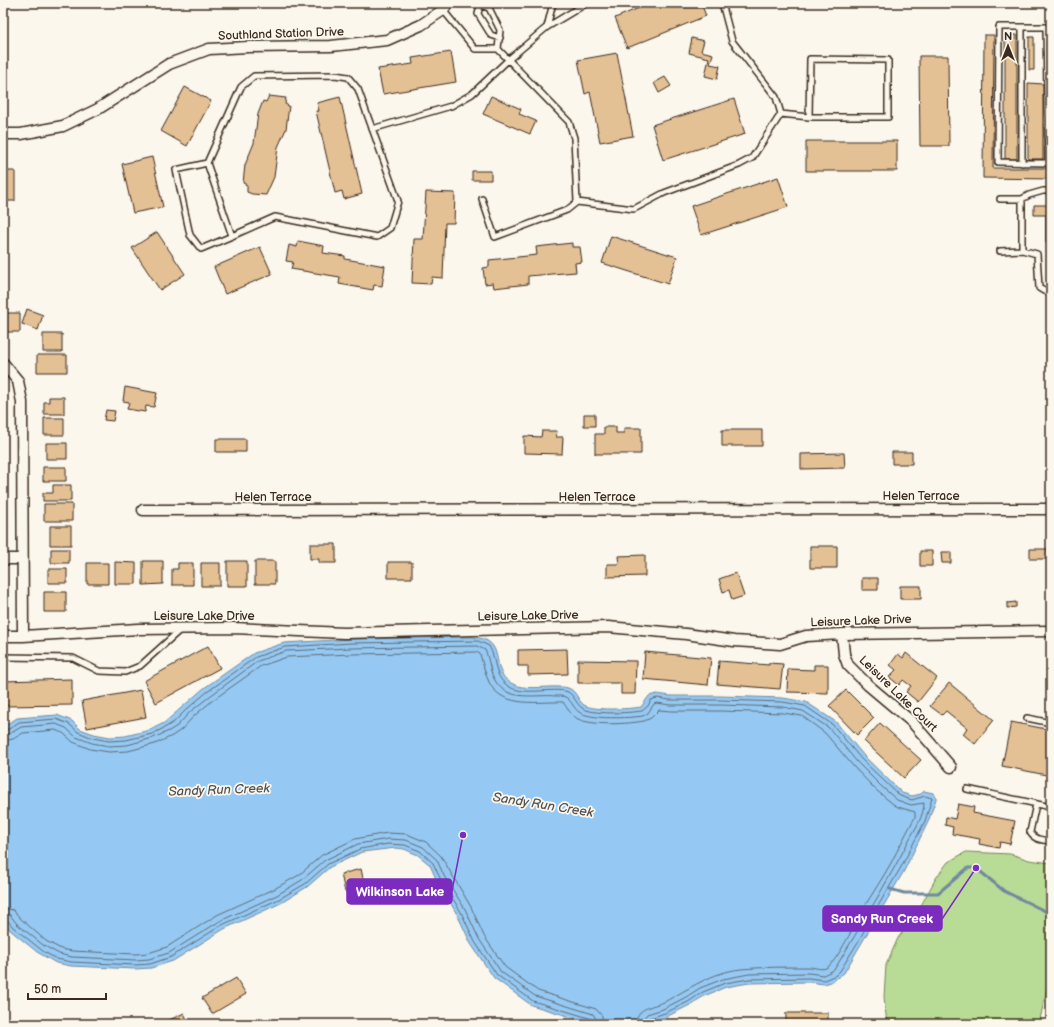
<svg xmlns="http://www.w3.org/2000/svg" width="1054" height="1027" font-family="'Balsamiq Sans',sans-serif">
  <rect width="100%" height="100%" fill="#fbf7ec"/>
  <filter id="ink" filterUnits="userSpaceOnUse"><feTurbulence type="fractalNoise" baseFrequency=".025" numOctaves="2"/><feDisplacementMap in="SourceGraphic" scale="8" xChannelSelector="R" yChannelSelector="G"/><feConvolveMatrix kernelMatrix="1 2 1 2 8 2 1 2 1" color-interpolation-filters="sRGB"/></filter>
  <g filter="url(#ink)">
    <path fill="#b8db95" stroke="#7a825a" d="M966,852l45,2 18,6 22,3v107l-12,54h-152l-3,-27 2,-32 12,-27 20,-27 18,-33 12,-16z"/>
    <path fill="#95c9f3" stroke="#71899e" d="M472,637c37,2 16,33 39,46 12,8 34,3 48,4 3,0 6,0 9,1 9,3 9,12 16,17 9,6 46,4 57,2l8,-11 8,-2 14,2h49l63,2 23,4 30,20 28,34 38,37 10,3 9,-2 3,-3 9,2 3,4v2l-8,23 -24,49 -60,102 -13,9 -7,2 -15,-2 -60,1 -23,4 -22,9 -14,9 -24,12 -22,7h-47l-9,-2 -57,-17 -37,-27 -23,-34 -14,-30 -21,-35 -6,-14 -12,-10 -14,-6 -8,-1 -34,4 -32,15 -23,20 -26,16 -57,26 -51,32 -22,7 -16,1 -64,-3 -15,-3 -19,-11 -27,-22 -7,-9v-194l14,-9 40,-3 15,6 8,8 14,5 16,3 15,-1 25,-6 14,-7 40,-35 50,-35 30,-10 68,-4z"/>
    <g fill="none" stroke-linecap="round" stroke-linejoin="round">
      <path stroke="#5f6a73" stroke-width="1" d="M3,730l6,-1 10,-7 37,-3 13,5 9,8 15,6 16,3 17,-1 26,-6 14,-7 8,-5 13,-13 20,-17 49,-35 29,-10 67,-4 126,-2 11,5c8,14 4,30 19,40 14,10 40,2 57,5 9,2 10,12 17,17 10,7 47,5 60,3l6,-5 3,-6 6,-2 13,2h50l63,2 22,4 28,19 28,34 39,37 12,4 13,-4 7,2 -7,23 -25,48 -28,47 -14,26 -18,29 -4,4 -12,5 -15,-2 -60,1 -24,4 -22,9 -15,10 -23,11 -15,5 -3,3v3
        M3,735l8,-2 10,-6 35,-3 10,4 10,9 16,6 17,3 18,-1 26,-7 16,-7 8,-5 13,-14 20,-16 48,-35 28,-10 65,-3 126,-2 8,4c5,10 4,22 11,32 13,20 40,12 60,14 3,0 7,0 9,1 5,1 9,12 14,15 12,8 50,6 64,4l5,-3 6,-9 3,-1 13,2h50l63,2 20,4 26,17 28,34 24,24 16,14 14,5 13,-2c0,13 -9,26 -15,37 -22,43 -48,85 -73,127l-4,4 -9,4 -14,-2 -60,1 -26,5 -23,9 -14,9 -23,12 -16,5 -4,5 -1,5
        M3,741l10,-2 10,-6 32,-3 8,3 10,9 17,7 19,3 19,-1 27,-7 17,-8 9,-6 13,-14 19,-16 48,-34 26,-9 64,-3 125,-2 4,2c3,10 5,21 10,30 14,25 50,17 73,18 4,6 8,13 15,17 14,7 50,5 66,2l7,-3 8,-8 12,1h49l63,2 19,3 23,17 28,33 23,24 17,14 5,3 17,5v5c-8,15 -16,30 -24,46 -9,16 -19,31 -28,46 -7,12 -26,54 -37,59 -5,2 -12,-1 -18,-1 -22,0 -45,0 -67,2 -29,3 -52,20 -77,33 -12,5 -28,5 -28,22
        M3,908l10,2 8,9 25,22 15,8 11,2 64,3 12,-1 19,-6 50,-32 57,-26 25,-14 23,-20 33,-16 32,-6 20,1 19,8 15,14 30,51 13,29 21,31 33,24 58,18 6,7 1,8
        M3,914l7,1 7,9 26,21 16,9 13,3 64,3 13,-1 20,-6 51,-32 57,-26 25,-15 23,-20 33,-16 30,-5 18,1 17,7 14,13 7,16 21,33 14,30 22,33 34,24 58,18 3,5 1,5
        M3,919l4,1 6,7 31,25 13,7 14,3 65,3 14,-1 21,-7 51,-32 57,-26 26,-15 23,-20 32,-15 28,-5 17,1 15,6 13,12 7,15 21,34 14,30 22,33 36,26 56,17 3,2v4"/>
      <path stroke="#71899e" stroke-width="3" d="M890,889l14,4h34l30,-25h8l28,23 47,23"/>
    </g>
    <path fill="#e4c095" stroke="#3b2a1e" d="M651,3h50l5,13 -79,32 -12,-30z
      M984,35h10l-1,133h58v11l-68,-1z
      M1005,35h12v124h-12z
      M1029,37h5v33h-5z
      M692,38l12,3 -3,10 12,3 -3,10 10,2 -3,13 -12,-3 4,-18 -20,-5z
      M451,52l5,30 -73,12 -5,-25 35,-5 -1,-6z
      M617,53l16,83 -33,6 -10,-50 -5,2 -7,-34z
      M919,56h29l1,90h-29z
      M665,77l6,9 -12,7 -5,-10z
      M1028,83l15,1v75h-15z
      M185,87l26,14 -24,45 -26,-15z
      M269,96l17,2 -1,6 4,2 -3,23 -8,18 -4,30 -8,18 -14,-1 -5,-2v-7l-4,-2 2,-18 9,-22 4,-29 5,-13 3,1z
      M491,96l30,13 -2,5 17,7 -6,13 -47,-20z
      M340,97l22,97 -18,5 -2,-8 -7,2 -19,-82h3l-2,-8z
      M734,99l11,35 -82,26 -11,-35z
      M806,141h91v30h-91z
      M152,157l11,50 -30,6 -11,-49z
      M3,171h12v30h-12z
      M472,171h19v9h-19z
      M778,177l10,30 -87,28 -10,-29z
      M1048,191h3v52h-5v-28h-12v-10h14z
      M426,192l29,1 -1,30h-9l-2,55 -11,-1 -1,7 -19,-1 2,-44h9z
      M157,232l28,42 -25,16 -28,-42z
      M611,236l66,21 -9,27 -66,-21z
      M298,241l26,5 -1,7 22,3v3l40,7 -3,20 -8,-1 -1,5 -34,-6 1,-7 -49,-8 2,-7 -7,-1 3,-16 8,2z
      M572,243v4h8l2,15 -7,1 1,9 -48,4v8l-34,4 -1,-5 -8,1 -2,-16 6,-1v-7l48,-5 -1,-8z
      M260,247l12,27 -47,20 -11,-27z
      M27,309l16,6 -5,15 -16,-6z
      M3,313h17v19h-17z
      M43,334h19v18h-19z
      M37,355h30v17h-30z
      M125,387l32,6 -3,14 -8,-1 -1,6 -18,-3 2,-7 -6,-1z
      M49,397h15v17h-20v-12h5z
      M106,410l9,1 -2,10 -9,-1z
      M584,414h11v12h-11z
      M44,418h20v17h-20z
      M604,427h12v6h8v-5h17v26h-46v-20h9z
      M722,430h40v16h-40z
      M542,431h15l-1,6h7l-1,17 -38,-1v-17l17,1z
      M216,439h30v13h-30z
      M46,443h21v16h-21z
      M892,452h20v12h-20z
      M844,453l1,15 -44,1v-15z
      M43,467h23v14h-23z
      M53,485h18v16h-28v-8h10z
      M44,504h28v17h-28z
      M50,526h21v19h-21z
      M310,544h26v19h-17v-4h-9z
      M810,546h27v22h-27z
      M51,549h18v14h-18z
      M1030,549h19v10h-19z
      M920,551h12v15h-12z
      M941,552h10v11h-9z
      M645,555v21l-38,1v-13h12l-1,-8z
      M143,561h20v23l-20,1z
      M227,561h20v25h-20z
      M255,561h20v23h-20z
      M115,562l21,1v21h-21z
      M388,562h24v16h-24z
      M87,563h21v21h-21z
      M178,563h15v22h-21v-16h6z
      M201,563h19v23h-19z
      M48,569h19v14h-19z
      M736,573l8,23 -12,4 -3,-10 -6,2 -4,-13z
      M862,578h16v12h-16z
      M900,586h21v13h-21z
      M44,592h22v20h-22z
      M1016,602v5l-9,1v-5z
      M208,646l12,22 -64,35 -12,-22z
      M567,649l1,25 -40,1v-9h-10v-16z
      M645,652l66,6 -3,27 -65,-6z
      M906,653l31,25 -19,24 -12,-10 5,-6 -8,-6 -4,5 -10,-8 7,-7 -6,-5 8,-11 5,4z
      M578,660l58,1 -1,33h-14v-11h-43z
      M719,661l50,4v-2l14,1 -3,25 -63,-5z
      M814,665h14v28l-41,-1 1,-23 26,1z
      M72,679v26l-69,1v-25z
      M949,683l45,37 -19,24 -12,-10 4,-6 -21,-17 -4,4 -12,-9z
      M141,690l5,27 -59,11 -5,-27z
      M846,690l28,28 -17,17 -28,-29z
      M1011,722l40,8v46l-49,-10z
      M880,723l41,37 -17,18 -40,-37z
      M958,804l16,3 -1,6 42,8 -5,23 -10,-2 -1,6 -20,-4 1,-5 -28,-5 1,-7 -8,-2 1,-8 9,2z
      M361,869l4,18 -20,5 -4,-18z
      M236,978l10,16 -34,20 -10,-16z
      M184,1013l5,11h-28z
      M786,1013h42v11h-42z"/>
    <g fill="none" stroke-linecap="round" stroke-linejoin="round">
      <defs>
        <path id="lane" d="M478,3l2,2 -2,9 13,21 9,3
          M480,5l9,3 11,22 -2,19
          M443,10l32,39h23l71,73 5,16 3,64 57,7 30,-16 75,-28 13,-7 29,-44 -5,-17 -44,-56 -10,-38
          M547,27l40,-24
          M1046,27l2,136 -50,-1 1,-135h52
          M810,59l78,1v57h-79z
          M335,75l13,2 10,12 40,112 -8,27 -13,9 -102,-20 -43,19 -25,-73 34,-76 13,-11z
          M781,114l28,3
          M372,129l79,-23 21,-12 36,-34 39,-33 6,-24
          M207,163l-31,7 14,65 11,14 31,-13
          M1022,163v-136
          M482,199l13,38 72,-27 10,-8
          M1000,199h22l7,-4 14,-4h8
          M1022,199v51
          M1000,251l22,-1 15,4 2,34 5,3 7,2
          M3,657l70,1 26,13 26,1 15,-6 40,-36
          M1027,718l24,5
          M967,789l84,18
          M1036,804l-6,28c4,8 13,8 21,9"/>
        <path id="street" d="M3,134h18l42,-8 35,-17 71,-45 40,-15 39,-2 83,-1 56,-6 34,-15 22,-15 5,-7
          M3,363l15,18 4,21 1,234
          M143,510l908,-1
          M3,559h19
          M842,634l2,20 4,11 20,20 44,37 39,45
          M3,636h20l115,-7 96,-1 110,5 264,-6 78,7 48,7 46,3 26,-8 36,-2 209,-3"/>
      </defs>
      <use href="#lane" stroke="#3b2a1e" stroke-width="8"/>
      <use href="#street" stroke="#3b2a1e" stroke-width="13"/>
      <use href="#lane" stroke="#fbf7ec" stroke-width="5"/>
      <use href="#street" stroke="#fbf7ec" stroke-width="10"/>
    </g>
  </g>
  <g text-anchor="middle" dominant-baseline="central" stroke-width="3.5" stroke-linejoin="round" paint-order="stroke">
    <g font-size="12" fill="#3b2a1e" stroke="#fbf7ec">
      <text transform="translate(281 34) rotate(-2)">Southland Station Drive</text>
      <text x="921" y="496">Helen Terrace</text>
      <text x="273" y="497">Helen Terrace</text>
      <text x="597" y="497">Helen Terrace</text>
      <text x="204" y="616">Leisure Lake Drive</text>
      <text transform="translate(528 616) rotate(-1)">Leisure Lake Drive</text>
      <text transform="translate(861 621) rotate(-2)">Leisure Lake Drive</text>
      <text transform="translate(898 694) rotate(44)">Leisure Lake Court</text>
    </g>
    <g font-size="13" font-style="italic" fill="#525253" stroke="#fbf7ec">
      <text transform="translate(219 790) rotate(-2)">Sandy Run Creek</text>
      <text transform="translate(543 805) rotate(9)">Sandy Run Creek</text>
    </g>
  </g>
  <path fill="none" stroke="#7b2cbf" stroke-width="1.5" d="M463 835L452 891M976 868L942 919"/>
  <g fill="#7b2cbf" stroke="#fbf7ec" stroke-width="1.5">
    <circle cx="463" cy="835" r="4"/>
    <circle cx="976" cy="868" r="4"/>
  </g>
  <g fill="#7b2cbf" stroke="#7b2cbf" stroke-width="1.5">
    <rect x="347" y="879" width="105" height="25" rx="4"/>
    <rect x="823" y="906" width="119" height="25" rx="4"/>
  </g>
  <g font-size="13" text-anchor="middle" font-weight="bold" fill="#fff">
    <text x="400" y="896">Wilkinson Lake</text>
    <text x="882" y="923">Sandy Run Creek</text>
  </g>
  <rect width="1054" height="1027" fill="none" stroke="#fbf7ec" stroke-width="16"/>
  <rect x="8" y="8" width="1038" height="1011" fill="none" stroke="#3b2a1e" stroke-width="1.5" filter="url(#ink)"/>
  <g transform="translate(1008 46)" stroke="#fbf7ec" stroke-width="3" paint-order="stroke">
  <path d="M0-3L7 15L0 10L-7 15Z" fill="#3b2a1e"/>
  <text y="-6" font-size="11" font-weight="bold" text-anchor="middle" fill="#3b2a1e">N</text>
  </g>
  <path d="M28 993v6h78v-6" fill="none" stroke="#3b2a1e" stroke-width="2"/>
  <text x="34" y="993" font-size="12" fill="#3b2a1e" stroke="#fbf7ec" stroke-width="3" paint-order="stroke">50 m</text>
</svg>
